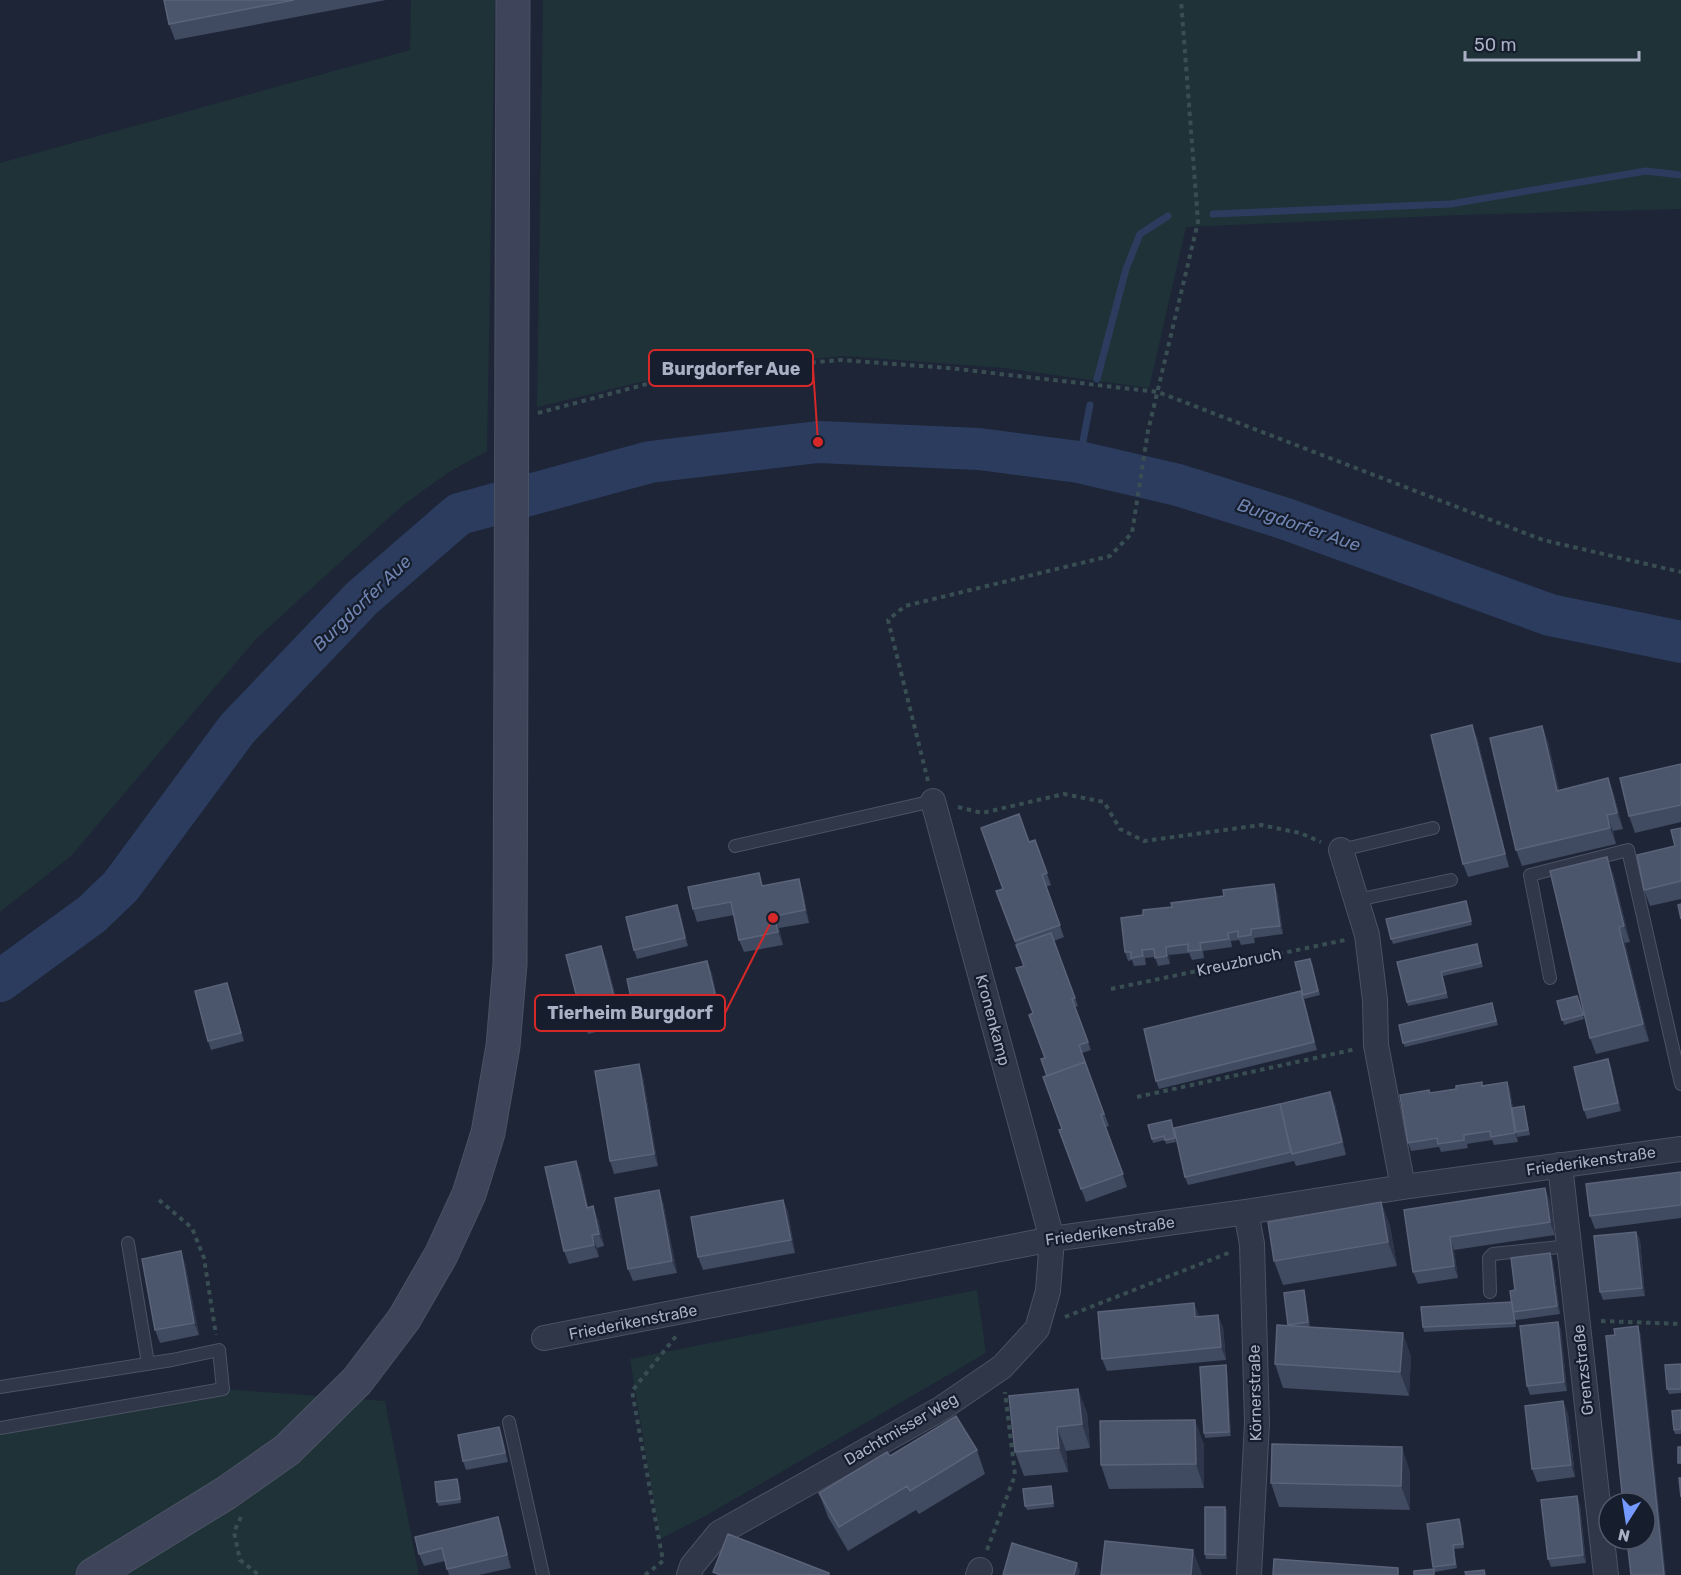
<svg xmlns="http://www.w3.org/2000/svg" width="1681" height="1575" font-family="Rubik,sans-serif">
  <rect width="100%" height="100%" fill="#1d2537"/>
  <path fill="#1f3238" d="M411,0h84l-8,451 -38,21 -46,33 -147,134 -185,217 -71,56v-749l410,-113z
    M543,0h1138v209l-221,6 -274,12 -37,161 -145,-20 -160,-12 -158,15 -149,36z
    M977,1290l9,63 -279,162 -47,24 -30,-180z
    M223,1389l162,12 34,174h-419v-147z"/>
  <g fill="none" stroke-linecap="round" stroke-linejoin="round">
    <path stroke="#2c3c5e" stroke-width="7" d="M1213,214l237,-10 196,-33 35,4
      M1097,379l29,-110 14,-35 28,-18
      M1079,462l11,-57"/>
    <path stroke="#2c3c5e" stroke-width="42" d="M0,981l92,-67 29,-28 116,-157 125,-131 97,-84 191,-52 168,-20 161,7 100,13 99,23 108,34 264,96 131,27"/>
    <defs>
      <path id="lane" d="M735,846l198,-45
        M1341,850l92,-22
        M1357,900l94,-20
        M1550,978l-20,-103 98,-25 53,234
        M128,1243l20,120
        M1490,1292l-1,-34 4,-4 76,-8
        M0,1387l172,-27 47,-10 4,39 -223,39
        M509,1422l34,153"/>
      <path id="street" d="M1341,850l26,85 8,65 1,45 27,142
        M1560,1165l46,410
        M1246,1212l6,32 5,179 -8,152
        M544,1338l508,-99 194,-27 157,-25 278,-38
        M689,1575l3,-9 27,-33 223,-125 60,-41 35,-38 11,-38 4,-52 -119,-438
        M978,1575l2,-5"/>
      <path id="secondary" d="M93,1575l133,-82 61,-43 70,-69 47,-62 37,-64 28,-61 19,-61 15,-87 7,-82 3,-964"/>
    </defs>
    <use href="#lane" stroke="#4b5263" stroke-width="14"/>
    <use href="#street" stroke="#4b5263" stroke-width="26"/>
    <use href="#secondary" stroke="#4b5263" stroke-width="35"/>
    <path stroke="#394e53" stroke-width="4" stroke-dasharray="4.5 4.5" stroke-linecap="butt" d="M538,413l150,-40 153,-13 107,8 210,24 385,148 138,32
      M928,781l-40,-161 17,-14 205,-50 22,-23 16,-102 50,-209 -17,-222
      M958,807l24,6 82,-19 40,8 16,27 24,12 117,-16 39,8 21,9
      M1111,989l234,-49
      M1137,1097l219,-48
      M159,1200l33,28 12,30 12,77
      M1065,1317l166,-65
      M1601,1321l80,3
      M241,1517l-7,15 6,28 19,15
      M987,1550l28,-75 -10,-83
      M645,1575l18,-14 -31,-170 45,-56"/>
    <use href="#lane" stroke="#303748" stroke-width="12"/>
    <use href="#street" stroke="#303748" stroke-width="24"/>
    <use href="#secondary" stroke="#3e455b" stroke-width="33"/>
  </g>
  <path fill="#404a60" d="M164,0h222l-211,40 -6,-16z
    M1542,726l6,16 11,48 49,-12 6,17 9,34 -10,2 3,13 -94,22 -6,-16z
    M1477,737l32,130 -41,10 -5,-13z
    M1681,764v58l-46,11 -6,-17z
    M1681,828v71l-31,7 -6,-16 31,-44z
    M1035,840l16,45 -5,2 18,50 -10,4 24,65 -3,1 16,43 -9,3 27,73 -3,1 21,60 -41,15 -27,-72 3,-1 -15,-53 -2,-18 -12,-45 -9,-47 -28,-75 7,-2 26,-47z
    M1613,873l17,69 -5,1 24,98 -53,13 -6,-16z
    M1274,884l3,8 6,42 -29,4 1,5 -14,2 -2,-5 -8,1 1,6 -29,4 1,7 -12,2 -3,-7 -20,2 1,9 -12,2 -3,-9 -10,1 1,7 -12,1 -2,-6 -4,1 -3,-9 18,-37 29,-8 52,-11z
    M764,886l39,6 6,31 -30,5 4,17 -39,7 -5,-12 -5,-25 -37,7 -4,-13z
    M1466,901l6,24 -79,19 -2,-5z
    M680,913l8,33 -51,13 -3,-9z
    M1477,944l6,23 -40,9 5,22 -40,8 -11,-44z
    M606,959l17,66 -35,9 -5,-13z
    M707,961l5,13 7,32 -80,18 -5,-12z
    M1312,963l8,32 -16,4 13,51 -158,39 -3,-8 145,-90z
    M230,991l14,50 -33,9 -3,-9z
    M1577,996l7,23 -20,6 -7,-24z
    M1493,1007l5,18 -93,22 -2,-4z
    M1608,1059l3,8 10,44 -34,8 -3,-9z
    M639,1064l4,13 15,89 -44,8 -4,-13z
    M1507,1082l3,8 3,18 11,-2 6,29 -13,2 1,5 -24,3 -2,-5 -25,4 1,4 -27,4 -2,-5 -28,4 -3,-8 23,-50z
    M1335,1104l11,51 -50,11 -2,-5 -106,24 -3,-8z
    M1172,1124l4,18 -10,2 -1,-4 -12,3 -1,-4z
    M1681,1172v46l-86,11 -5,-13z
    M581,1173l7,35 10,11 6,27 -7,2 2,9 -30,7 -5,-13z
    M1545,1188l5,13 5,34 -101,15 4,28 -40,6 -5,-12 -9,-62z
    M783,1200l5,12 7,41 -92,17 -5,-13z
    M663,1202l14,71 -44,8 -5,-12z
    M1381,1202l9,24 7,40 -114,19 -9,-24z
    M1636,1232l4,8 5,56 -42,4 -3,-8z
    M1550,1253l3,8 7,53 -44,6 -1,-1 1,8 -92,5 -1,-5 89,-25 3,-12z
    M185,1263l14,72 -39,8 -5,-13z
    M1304,1290l1,4 5,32 -4,1 105,29 -2,40 -126,-8 -8,-24 14,-38z
    M1194,1303l5,14 24,10 3,33 -119,11 -5,-12z
    M1558,1322l3,8 6,61 -37,4 -3,-9z
    M1681,1364v29l-12,1 -2,-5z
    M1226,1365l1,5 4,66 -26,2 -1,-5z
    M1009,1396l78,16 3,36 -24,3 2,21 -44,4 -9,-24z
    M1563,1401l5,13 7,63 -38,5 -5,-13z
    M1681,1410v24h-6l-1,-4z
    M499,1427l3,8 6,27 -42,8 -3,-9z
    M1204,1444v44l-95,1 -8,-24z
    M977,1450l8,24 -66,40 -3,-4 -68,41 -20,-34 -9,-24 71,-37z
    M1410,1471v39l-131,-3 -8,-24z
    M457,1479l2,4 2,20 -22,3 -2,-4z
    M1052,1490l2,17 -27,3 -2,-4z
    M1580,1505l6,58 -35,4 -3,-8z
    M1225,1507l2,4v48h-21l-1,-5z
    M498,1517l4,12 9,39 -32,7h-30l-4,-14 -21,5 -5,-12z
    M1459,1519l2,4 3,25 -10,1 3,19 -22,4 -2,-5z"/>
  <path fill="#2d364b" d="M1472,725l5,12 32,130 -4,-13z
    M1542,726l6,16 15,65 -6,-16z
    M1608,778l6,17 9,34 -6,-16z
    M1607,815l6,16 3,13 -6,-16z
    M1607,857l6,16 17,69 -6,-16z
    M799,879l4,13 6,31 -4,-13z
    M1274,884l3,8 6,42 -3,-8z
    M677,905l3,8 8,33 -3,-8z
    M775,916l4,12 4,17 -5,-13z
    M1619,927l6,16 24,98 -6,-17z
    M601,946l5,13 17,66 -5,-12z
    M1166,947l3,8 1,9 -3,-8z
    M707,961l5,13 7,32 -4,-12z
    M227,983l3,8 14,50 -3,-8z
    M1301,991l3,8 13,51 -3,-8z
    M1608,1059l3,8 10,44 -3,-8z
    M639,1064l4,13 15,89 -4,-12z
    M1507,1082l3,8 7,42h-1l2,10 -3,-9z
    M1330,1092l5,12 11,51 -4,-13z
    M576,1161l5,12 10,47 -4,-12z
    M1545,1188l5,13 5,34 -5,-13z
    M659,1190l4,12 14,71 -5,-12z
    M783,1200l5,12 7,41 -4,-13z
    M1381,1202l9,24 7,40 -9,-24z
    M593,1206l5,13 6,27 -5,-12z
    M1636,1232l4,8 5,56 -3,-8z
    M592,1235l5,13 2,9 -5,-12z
    M1450,1237l4,13 4,28 -4,-12z
    M181,1251l4,12 14,72 -5,-12z
    M1550,1253l3,8 7,53 -3,-8z
    M1304,1290l1,4 5,32 -2,-4z
    M1194,1303l5,12 1,15 -5,-13z
    M1218,1315l5,12 3,33 -5,-13z
    M1558,1322l3,8 6,61 -3,-9z
    M1638,1326l3,9 25,240h-2z
    M1403,1333l8,23 -2,40 -9,-24z
    M1226,1365l1,5 4,66 -2,-4z
    M1078,1389l9,23 3,36 -8,-24z
    M1563,1401l5,13 7,63 -4,-12z
    M1195,1420l9,24v44l-8,-24z
    M499,1427l3,8 6,27 -3,-9z
    M1057,1427l9,24 2,21 -9,-24z
    M1402,1447l8,24v39l-9,-24z
    M457,1479l2,4 2,20 -1,-4z
    M1577,1496l3,9 6,58 -3,-8z
    M1225,1507l2,4v48l-2,-4z
    M498,1517l4,12 9,39 -4,-13z
    M1459,1519l2,4 3,25 -1,-4z
    M1193,1550l9,24v1h-11z
    M1077,1563l3,8 -1,4h-5z"/>
  <path fill="#4b556b" stroke="#5a6379" stroke-width="1.5" d="M164,0h130l-125,24z
    M1472,725l33,129 -42,10 -32,-129z
    M1542,726l15,65 51,-13 9,35 -10,2 3,13 -94,22 -26,-112z
    M1681,764v41l-52,11 -9,-38z
    M1019,814l10,28 6,-2 12,33 -5,2 18,50 -45,16 -19,-50 7,-2 -22,-61z
    M1681,828v53l-37,9 -7,-35 38,-9 -4,-16z
    M1607,857l17,69 -5,1 24,97 -53,14 -40,-167z
    M759,873l3,13 37,-7 6,31 -30,6 3,16 -39,8 -8,-38 -38,7 -5,-22z
    M1274,884l6,42 -29,3v6l-13,2v-6l-10,2 1,6 -29,4 1,7 -13,1v-7l-22,3 1,9 -12,2 -1,-9 -12,1 1,6 -12,2v-6h-6l-4,-34 22,-3v-5l29,-3 -1,-4 53,-7 -1,-6z
    M1466,901l5,20 -80,18 -5,-20z
    M1681,904v15l-3,-14z
    M677,905l8,33 -51,12 -8,-33z
    M1051,933l24,65 -3,1 16,43 -9,3 6,17 -38,14 -6,-17 4,-1 -16,-43 4,-2 -17,-45 8,-2 -8,-21z
    M1477,944l4,19 -40,9 5,21 -39,9 -10,-40z
    M601,946l17,67 -35,8 -17,-66z
    M1310,959l8,32 -15,4 -8,-33z
    M707,961l8,33 -81,18 -7,-33z
    M227,983l14,50 -33,8 -13,-50z
    M1301,991l13,51 -158,39 -12,-52z
    M1577,996l6,19 -21,5 -5,-19z
    M1492,1003l4,18 -93,22 -4,-18z
    M1608,1059l10,44 -34,7 -10,-43z
    M1085,1062l19,52 -3,1 22,59 -42,15 -22,-59 3,-1 -19,-52z
    M639,1064l15,90 -44,7 -15,-90z
    M1482,1082v4l25,-4 8,51 -24,4 -1,-6 -26,4v5l-26,4 -1,-6 -29,5 -8,-48 29,-5 1,3 26,-4v-3z
    M1330,1092l12,50 -50,12 -12,-50z
    M1280,1104l11,48 -106,25 -11,-49z
    M1524,1106l4,24 -12,2 -4,-24z
    M1171,1120l4,18 -10,2 -1,-4 -12,3 -4,-14z
    M576,1161l11,47 6,-2 6,28 -7,1 2,10 -30,6 -19,-84z
    M1681,1172v33l-91,11 -4,-32z
    M1545,1188l5,34 -100,15 4,29 -41,6 -9,-62z
    M659,1190l13,71 -44,8 -13,-71z
    M783,1200l8,40 -93,17 -7,-40z
    M1381,1202l7,40 -114,19 -6,-39z
    M1636,1232l6,56 -42,4 -6,-56z
    M181,1251l13,72 -39,7 -13,-71z
    M1550,1253l7,53 -44,6 -3,-21 5,-1 -4,-32z
    M1304,1290l4,32 -20,3 -4,-32z
    M1512,1302l3,21 -92,4 -2,-20z
    M1194,1303l1,14 23,-2 3,32 -119,12 -4,-47z
    M1558,1322l6,60 -37,4 -7,-60z
    M1277,1325l126,8 -3,39 -125,-8z
    M1638,1326l26,249h-33l-4,-36h18v-36h-22l-17,-167 9,-1 -1,-6z
    M1681,1364v25h-14l-2,-24z
    M1226,1365l3,67 -25,1 -4,-66z
    M1078,1389l4,35 -25,3 2,21 -44,4 -6,-56z
    M1563,1401l8,64 -39,4 -7,-63z
    M1681,1410v19l-7,1 -2,-19z
    M956,1416l21,34 -67,41 -3,-5 -68,41 -20,-34 68,-41 3,4z
    M1195,1420l1,44 -95,1 -1,-44z
    M499,1427l6,26 -42,8 -5,-26z
    M1272,1444l130,3 -1,39 -130,-3z
    M1678,1447h3v16h-3z
    M1679,1478h2v19z
    M457,1479l3,20 -23,3 -2,-20z
    M1051,1486l2,17 -28,3 -2,-17z
    M1577,1496l6,59 -35,4 -7,-59z
    M1205,1507h20v48l-20,-1z
    M498,1517l9,38 -60,14 -5,-21 -23,6 -4,-17z
    M1459,1519l4,25 -10,1 2,19 -22,3 -6,-43z
    M728,1534l101,39v2h-109l-7,-3z
    M1105,1541l88,9 -2,25h-90z
    M1012,1543l65,20 -3,12h-71z
    M1274,1559l124,9v7h-125z
    M1434,1569v6h-20v-4z
    M1484,1570l1,5h-19l-1,-3z"/>
  <g text-anchor="middle" dominant-baseline="central" stroke-width="4.5" stroke-linejoin="round" paint-order="stroke">
    <g font-size="16" fill="#aab1c5" stroke="#161d2c">
      <text transform="translate(1239 962) rotate(-12)">Kreuzbruch</text>
      <text transform="translate(993 1020) rotate(75)">Kronenkamp</text>
      <text transform="translate(1591 1161) rotate(-8)">Friederikenstraße</text>
      <text transform="translate(1110 1231) rotate(-8)">Friederikenstraße</text>
      <text transform="translate(633 1322) rotate(-11)">Friederikenstraße</text>
      <text transform="translate(1583 1370) rotate(-96)">Grenzstraße</text>
      <text transform="translate(1255 1393) rotate(-91)">Körnerstraße</text>
      <text transform="translate(901 1429) rotate(-30)">Dachtmisser Weg</text>
    </g>
    <g font-size="18" font-style="italic" fill="#6f84b1" stroke="#161d2c">
      <text transform="translate(1299 525) rotate(19)">Burgdorfer Aue</text>
      <text transform="translate(362 603) rotate(-44)">Burgdorfer Aue</text>
    </g>
  </g>
  <path fill="none" stroke="#d62828" stroke-width="2" d="M818 442L813 368M773 918L725 1013"/>
  <g fill="#d62828" stroke="#161d2c" stroke-width="2">
    <circle cx="818" cy="442" r="6"/>
    <circle cx="773" cy="918" r="6"/>
  </g>
  <g fill="#161d2c" stroke="#d62828" stroke-width="2">
    <rect x="649" y="350" width="164" height="36" rx="6"/>
    <rect x="535" y="995" width="190" height="36" rx="6"/>
  </g>
  <g font-size="18" text-anchor="middle" font-weight="bold" fill="#aab1c5">
    <text x="731" y="375">Burgdorfer Aue</text>
    <text x="630" y="1019">Tierheim Burgdorf</text>
  </g>
  <g transform="translate(1627 1521) rotate(192)"><circle r="28" fill="#161d2c" stroke="#515869" stroke-width="1.5"/>
  <path d="M0-4.5L10 22L0 15L-10 22Z" fill="#759aff"/>
  <text y="-9" font-size="16" font-weight="bold" text-anchor="middle" fill="#aab1c5">N</text>
  </g>
  <path d="M1465 51v9h174v-9" fill="none" stroke="#aab1c5" stroke-width="3"/>
  <text x="1474" y="51" font-size="18" fill="#aab1c5" stroke="#161d2c" stroke-width="4.5" paint-order="stroke">50 m</text>
</svg>
